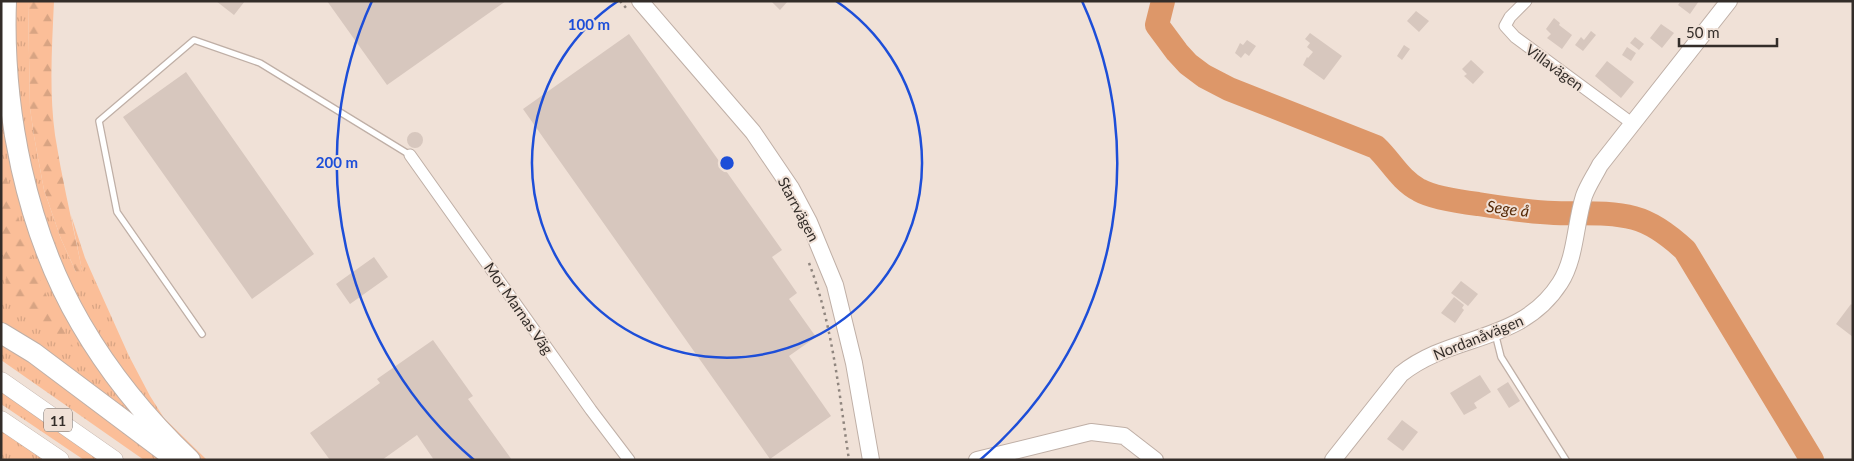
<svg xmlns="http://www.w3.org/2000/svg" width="1854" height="461" font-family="Lato,sans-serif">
  <defs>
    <pattern id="grass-tufts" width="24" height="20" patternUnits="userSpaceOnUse" patternTransform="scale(1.25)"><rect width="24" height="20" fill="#fbbe98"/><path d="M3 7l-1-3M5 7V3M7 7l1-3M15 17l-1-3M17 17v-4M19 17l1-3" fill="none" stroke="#d8a483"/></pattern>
    <pattern id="forest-firs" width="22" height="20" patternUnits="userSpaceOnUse" patternTransform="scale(1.25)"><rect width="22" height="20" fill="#fbbe98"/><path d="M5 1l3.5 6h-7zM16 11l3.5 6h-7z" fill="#d8a483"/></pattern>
  </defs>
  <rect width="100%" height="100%" fill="#f0e1d7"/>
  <path fill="url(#grass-tufts)" d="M15,1h13l2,107 4,28 10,54 17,49 15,33 6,-2 -11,-55 14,43 44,98 21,40 14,22 43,42h-8l-43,-45 -51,-68 -35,-62 -26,-61 -18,-74 -11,-85z
    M1,72l32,159 122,205 -154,-111z
    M1,340l163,120h-20l-143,-100z
    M1,387l104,73h-21l-83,-56z
    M1,430l45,30h-45z"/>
  <path fill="url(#forest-firs)" d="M28,1h26c-2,45 -5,90 1,134 7,45 18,90 27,135l-2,4 -4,-2 -15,-33 -17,-49 -10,-54 -4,-28z
    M1,160l25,83 27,69 23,40 -50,-37 -12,-6 -5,-11 -8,-59z"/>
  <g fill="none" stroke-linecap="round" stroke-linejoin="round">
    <path stroke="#dd9769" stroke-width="24" d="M1163,1l-6,24 20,27 11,12 16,12 25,13 147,58c15,14 24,33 43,43 14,8 43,12 59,14 25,4 50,8 76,9 26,1 54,-2 80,5 19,5 37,19 51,32l127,210"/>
  </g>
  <path fill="#d7c7be" d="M216,1h29l-11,14z
    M327,1h179l-119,84z
    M771,1h17l-8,9z
    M1681,1h18l-9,13 -12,-9z
    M1416,11l13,10 -10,11 -12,-11z
    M1554,18l6,5 -1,2 13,10 -10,14 -15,-11 4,-4 -5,-5z
    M1661,24l13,9 -12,15 -12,-10z
    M1591,31l5,4 -13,16 -8,-6 6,-8 3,3z
    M1310,33l32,23 -18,24 -21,-15 4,-8 1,1 5,-6 -6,-5 3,-4 -5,-4z
    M629,34l153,216 -10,7 25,36 -8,6 27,38 -27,19 42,60 -61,43 -247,-350z
    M1635,37l9,7 -5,6 -9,-7z
    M1247,40l9,6 -7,10 -4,-3 -4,5 -6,-5 5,-10 3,2z
    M1404,45l6,4 -8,11 -5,-4z
    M1627,47l9,6 -5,8 -9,-6z
    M1471,60l13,12 -11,12 -9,-8 3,-2 -5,-5z
    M1607,61l27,21 -13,16 -26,-22z
    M186,72l128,182 -62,45 -129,-182z
    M407 140a8 8 0 1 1 16 0a8 8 0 1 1-16 0Z
    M374,257l14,20 -38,27 -14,-20z
    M1461,281l17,13 -10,12 -17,-13z
    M1454,297l10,8 -2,3 2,2 -9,13 -14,-10z
    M1851,304l2,2v31l-17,-13z
    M433,340l40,56 -5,3 44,61h-78l-17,-25 -35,25h-52l-20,-27 70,-50 -3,-4z
    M1480,375l11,17 -17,11 3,5 -13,7 -14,-22z
    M1508,382l12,19 -11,7 -12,-19z
    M1402,420l16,12 -15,19 -16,-12z"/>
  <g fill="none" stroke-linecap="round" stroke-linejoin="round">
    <defs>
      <path id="lane" d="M1495,333l6,24 65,103
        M202,334l-85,-122 -18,-91 95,-81 66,23 150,92"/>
      <path id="street" d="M1526,1l-16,16 -5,9 10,11 118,87
        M410,155l181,255 38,50"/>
      <path id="secondary" d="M640,1l113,131 38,56 18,34 26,63 19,78 17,97
        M977,460l114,-28 33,4 31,24
        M1333,460l68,-86c51,-41 120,-30 159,-91 16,-25 15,-59 24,-87 4,-11 11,-21 16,-31l129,-164"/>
      <path id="primary" d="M1,381l113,79
        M1,420l59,40"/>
      <path id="highway" d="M6,1c-4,108 20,229 75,323 29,50 67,96 109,136
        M1,333l33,20 136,102"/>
    </defs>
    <use href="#lane" stroke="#bfafa6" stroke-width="8"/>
    <use href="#street" stroke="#bfafa6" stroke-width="13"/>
    <use href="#secondary" stroke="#bfafa6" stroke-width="18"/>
    <use href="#primary" stroke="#bfafa6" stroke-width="19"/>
    <use href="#highway" stroke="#bfafa6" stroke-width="22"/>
    <path stroke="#8f857e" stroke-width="2.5" stroke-dasharray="2.5 4" stroke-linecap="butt" d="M620,1l7,8
      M809,263c24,63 30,130 40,197"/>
    <use href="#lane" stroke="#fff" stroke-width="5.5"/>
    <use href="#street" stroke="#fff" stroke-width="11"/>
    <use href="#secondary" stroke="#fff" stroke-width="16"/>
    <use href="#primary" stroke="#fff" stroke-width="18"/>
    <use href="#highway" stroke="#fff" stroke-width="20"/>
  </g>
  <g fill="none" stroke="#1d4ed8" stroke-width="2.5">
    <path d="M836 1A195 195 0 1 1 618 1"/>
    <path d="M474 460A390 390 0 0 1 372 1M1082 1A390 390 0 0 1 980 460"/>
  </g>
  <g text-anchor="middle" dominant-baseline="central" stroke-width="4" stroke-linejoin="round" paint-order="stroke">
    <rect fill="#f0e1d7" stroke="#6c635d" stroke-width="1" x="44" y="408.5" width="28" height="23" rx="4"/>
    <g font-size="14" font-weight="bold" fill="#332d29">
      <text x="58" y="420">11</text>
    </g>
    <g font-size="15" fill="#332d29" stroke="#f0e1d7">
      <text transform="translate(1555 67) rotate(36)">Villavägen</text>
      <text transform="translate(799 209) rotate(62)">Starrvägen</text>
      <text transform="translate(519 308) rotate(55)">Mor Marnas Väg</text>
      <text transform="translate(1478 337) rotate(-22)">Nordanåvägen</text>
    </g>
    <g font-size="16" font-style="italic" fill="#562905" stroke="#f0e1d7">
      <text transform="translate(1508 208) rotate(7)">Sege å</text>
    </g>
  </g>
  <circle cx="727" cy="163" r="8" fill="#1d4ed8" stroke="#f0e1d7" stroke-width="2.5"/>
  <g font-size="15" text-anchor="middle" font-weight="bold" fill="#1d4ed8" stroke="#f0e1d7" stroke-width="4" stroke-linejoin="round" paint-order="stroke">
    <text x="589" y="30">100 m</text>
    <text x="337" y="168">200 m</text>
  </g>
  <rect width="1854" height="461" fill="none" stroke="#332d29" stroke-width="5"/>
  <path d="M1679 38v8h98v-8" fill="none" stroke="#332d29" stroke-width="2.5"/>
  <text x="1686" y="38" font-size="15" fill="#332d29" stroke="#f0e1d7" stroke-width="4" paint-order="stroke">50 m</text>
</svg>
